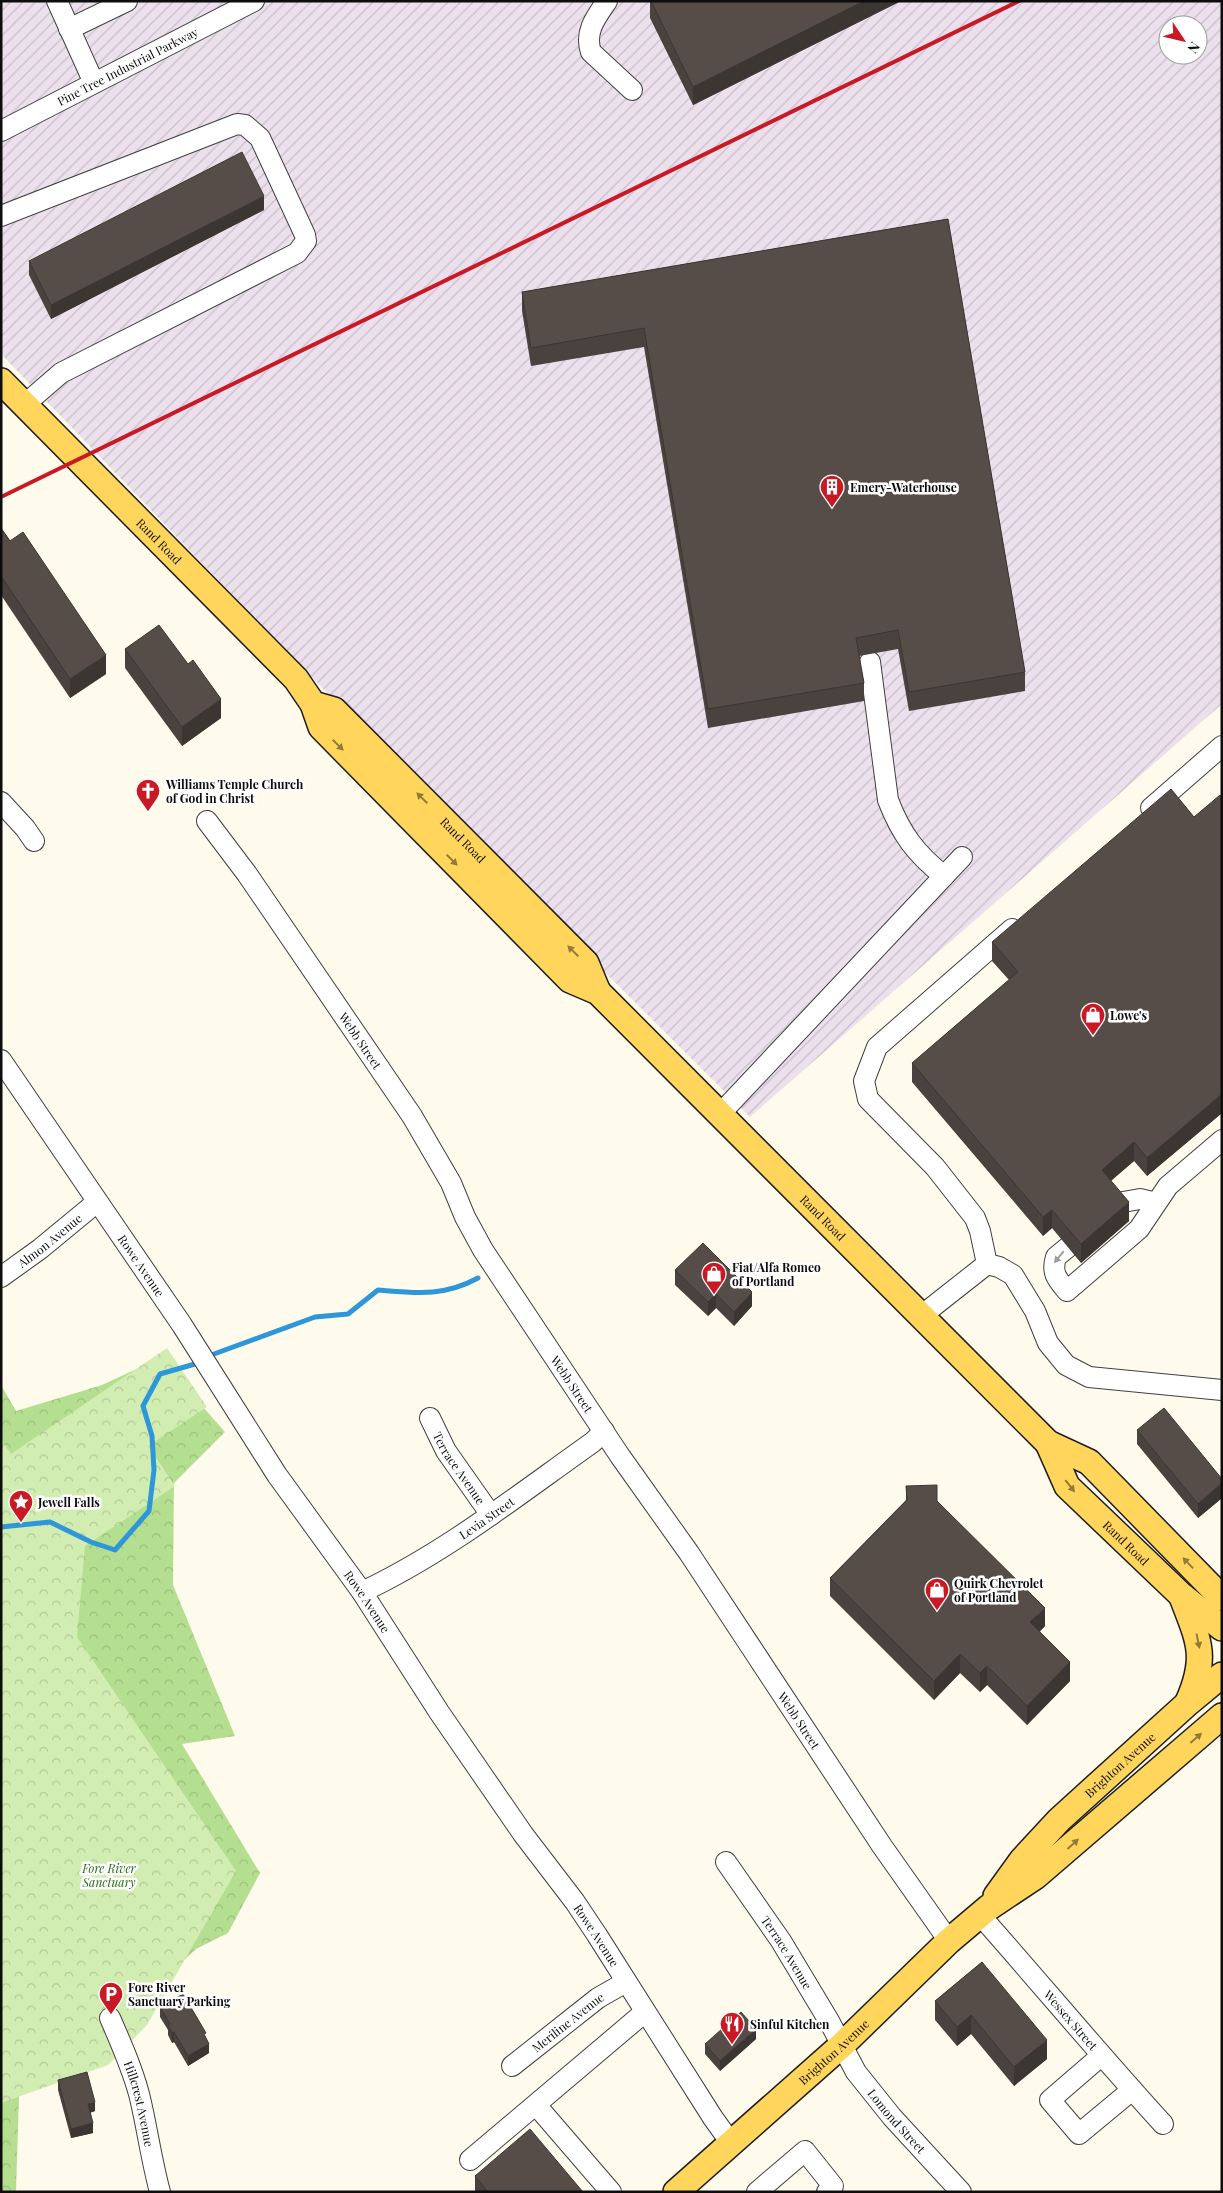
<svg xmlns="http://www.w3.org/2000/svg" width="1223" height="2193" font-family="'Playfair Display',serif">
  <defs>
    <pattern id="industrial-furrows" width="10" height="10" patternUnits="userSpaceOnUse" patternTransform="scale(1.25)"><rect width="10" height="10" fill="#ebe0ec"/><path d="M-1 1l2-2M0 10L10 0M9 11l2-2" fill="none" stroke="#c8bfc9"/></pattern>
    <pattern id="forest-crowns" width="20" height="18" patternUnits="userSpaceOnUse" patternTransform="scale(1.25)"><rect width="20" height="18" fill="#b5df90"/><path d="M2 6a3 3 0 1 1 6 0M12 15a3 3 0 1 1 6 0" fill="none" stroke="#9abe7b"/></pattern>
    <pattern id="park-crowns" width="20" height="18" patternUnits="userSpaceOnUse" patternTransform="scale(1.25)"><rect width="20" height="18" fill="#d2edb2"/><path d="M2 6a3 3 0 1 1 6 0M12 15a3 3 0 1 1 6 0" fill="none" stroke="#b3ca98"/></pattern>
  </defs>
  <rect width="100%" height="100%" fill="#fffbec"/>
  <path fill="url(#industrial-furrows)" fill-rule="evenodd" d="M1,1h1221v703l-472,413 -373,-372 -376,-391zM1168,25h30v30h-30z"/>
  <path fill="url(#forest-crowns)" d="M160,1358l65,74 -51,51 -1,102 62,151 -53,8 78,129 -32,60 -32,16 -34,32 -142,85 -4,126h-15v-807l15,26 86,-26z"/>
  <path fill="url(#park-crowns)" d="M167,1348l40,59 -59,39 27,40 -90,60 -8,91 159,234 -89,154 -39,40 -107,38v-663l10,14z"/>
  <g fill="none" stroke-linecap="round" stroke-linejoin="round">
    <path stroke="#2d97d9" stroke-width="5" d="M214,1354l101,-37 33,-3 30,-24c38,3 65,7 100,-12
      M1,1527l49,-5 41,20 24,8 34,-39 5,-41 -2,-34 -9,-30 17,-32 35,-10"/>
    <defs>
      <g id="minor">
        <path d="M57,1l37,82"/>
        <path d="M607,1c-11,16 -23,31 -16,51l41,38"/>
        <path d="M69,29l58,-28"/>
        <path id="s1" d="M1,131l253,-130"/>
        <path d="M1,216l236,-92 8,1 15,13 45,97 1,6 -9,12 -236,120 -37,32"/>
        <path d="M870,662l18,138c13,34 28,54 56,76"/>
        <path d="M1,802l24,26 9,13"/>
        <path d="M1151,808l71,-62"/>
        <path id="s2" d="M207,821l40,53 165,242 39,67 14,34 18,33 137,206 69,97 193,293 67,95"/>
        <path d="M1012,929l-135,118 -13,34 4,18 67,68 40,51 5,13 7,33 12,3 14,8 22,36 13,32 18,22 23,12 133,13"/>
        <path id="s3" d="M1,1060l181,265 95,150 85,117 77,120 84,122 52,68 22,33 116,183 18,25"/>
        <path d="M720,1114l242,-257"/>
        <path d="M1156,1203l-16,-4 -17,3 -67,55c-5,16 1,22 11,34l72,-62 29,-43 54,-46"/>
        <path id="s4" d="M1,1277l39,-28 57,-47"/>
        <path d="M921,1316l66,-52"/>
        <path id="s5" d="M430,1418l16,33 45,64"/>
        <path id="s6" d="M362,1592c83,-39 156,-97 231,-150l11,-11"/>
        <path id="s7" d="M726,1862l55,79 48,80 27,51 36,45 69,75"/>
        <path id="s8" d="M980,1915c61,69 120,140 183,209"/>
        <path id="s9" d="M110,2018c11,25 22,50 29,76 8,32 12,65 21,98"/>
        <path d="M1101,2056l-51,44 29,34 53,-44"/>
        <path id="s10" d="M512,2066l86,-68 28,-16"/>
        <path d="M536,2105l75,87"/>
        <path d="M470,2160l175,-148"/>
        <path d="M757,2192l48,-41 28,35 -6,6"/>
      </g>
      <g id="major">
        <path id="s11" d="M1,381l295,298 17,25 8,23 249,253 28,12 450,451 41,19 133,136"/>
        <path id="s12" d="M313,704l21,6 252,253 12,29"/>
        <path id="s13" d="M1048,1443l19,43 114,109 41,33"/>
        <path d="M1182,1597c17,44 26,60 6,105"/>
        <path id="s14" d="M996,1896l26,-36 37,-40 129,-117 34,-28"/>
        <path id="s15" d="M676,2192l166,-147 107,-104 39,-33 48,-32 186,-160"/>
      </g>
    </defs>
    <use href="#minor" stroke="#404040" stroke-width="22"/>
    <use href="#major" stroke="#1e1e1e" stroke-width="28"/>
    <use href="#minor" stroke="#fff" stroke-width="20"/>
    <use href="#major" stroke="#ffd55c" stroke-width="25"/>
    <path stroke="#c91924" stroke-width="4" d="M1,497l1018,-496"/>
  </g>
  <path fill="#4a423e" d="M650,1h251l-208,104 -43,-87z
    M264,210l-213,109 -22,-44v-14z
    M948,219l77,453v19l-116,20 -11,-62 -39,7 5,27v18l-156,27 -64,-381 -113,19 -9,-55v-19z
    M1,528l105,146 -36,24 -69,-103z
    M125,649l96,69 -39,28 -57,-78z
    M1222,798v315l-75,63 -13,-15 -23,20 18,40 -48,42 -29,-35 -9,8 -131,-154v-19l97,-83 -17,-19v-19l202,-125z
    M675,1270l77,36 -18,20 -18,-18 -8,8 -33,-31z
    M1137,1430l85,49v19l-24,20 -61,-74z
    M906,1486l31,15 108,125 -5,5 30,50 -43,44 -40,-40 -7,7 -20,-19 -26,27 -104,-104v-18l76,-78z
    M982,1962l65,97 -33,27 -43,-52 -14,12 -22,-26v-19z
    M160,2007l46,31 3,15 -21,13 -14,-24 -2,1 -4,-8v-5l-8,-13z
    M756,2039l-36,32 -15,-17v-10z
    M58,2080l37,31 -5,2 3,20 -22,5 -13,-48z
    M475,2176l108,16h-108z"/>
  <path fill="#3c3632" d="M864,1h37l-208,104v-18z
    M264,196v14l-213,109v-14z
    M106,655v19l-36,24v-19z
    M221,699v19l-39,28v-19z
    M1222,1094v19l-75,63v-18z
    M1134,1142v19l-32,27v-18z
    M1129,1202v19l-48,42v-19z
    M1052,1210v18l-9,8v-19z
    M752,1292v14l-18,20v-14z
    M716,1294v14l-8,8v-14z
    M1222,1483v15l-24,20v-14z
    M1045,1608v18l-15,15v-19z
    M960,1654v19l-26,27v-19z
    M1070,1662v19l-43,44v-19z
    M987,1666v19l-7,7v-19z
    M971,2015v19l-14,12v-19z
    M756,2029v10l-36,32v-10z
    M174,2032v10l-2,1v-10z
    M1047,2040v19l-33,27v-19z
    M209,2044v9l-21,13v-10z
    M95,2102v9l-7,2v-9z
    M93,2123v10l-22,5v-9z"/>
  <path fill="#564d48" stroke="#3c3632" d="M651,1h213l-171,86z
    M242,152l22,44 -213,109 -22,-44z
    M948,219l77,453 -116,20 -11,-62 -42,8 8,45 -156,26 -64,-381 -113,20 -9,-56z
    M1,528l9,13 13,-9 83,123 -36,24 -69,-103z
    M159,625l29,39 5,-4 28,39 -39,28 -57,-78z
    M1171,789l23,28 26,-22 2,3v296l-75,64 -13,-16 -32,28 27,32 -48,42 -29,-34 -9,7 -131,-154 106,-91 -26,-30z
    M703,1243l49,49 -18,20 -18,-18 -8,8 -33,-32z
    M1164,1408l58,71v4l-24,21 -61,-74z
    M937,1485v16l108,107 -15,14 40,40 -43,44 -40,-40 -7,7 -20,-19 -26,27 -104,-103 77,-78 -1,-14z
    M982,1962l65,78 -33,27 -43,-52 -14,12 -22,-26z
    M183,1994l23,39 -2,1 5,10 -21,12 -14,-24 -2,1 -4,-8 2,-1 -10,-17z
    M741,2012l15,17 -36,32 -15,-17z
    M87,2072l8,30 -7,2 5,19 -22,6 -13,-49z
    M530,2129l53,63h-95l-13,-16z"/>
  <defs><path id="oneway-solid" d="M-6-.8H1V-3.2L6.5 0L1 3.2V.8H-6Z" transform="scale(1.25)"/></defs>
  <g fill="#927b38">
    <use href="#oneway-solid" transform="translate(338 745) rotate(45)"/>
    <use href="#oneway-solid" transform="translate(422 798) rotate(-135)"/>
    <use href="#oneway-solid" transform="translate(452 860) rotate(45)"/>
    <use href="#oneway-solid" transform="translate(573 951) rotate(-135)"/>
    <use href="#oneway-solid" transform="translate(1070 1486) rotate(52)"/>
    <use href="#oneway-solid" transform="translate(1188 1563) rotate(-134)"/>
    <use href="#oneway-solid" transform="translate(1198 1641) rotate(78)"/>
    <use href="#oneway-solid" transform="translate(1196 1738) rotate(-41)"/>
    <use href="#oneway-solid" transform="translate(1073 1844) rotate(-42)"/>
  </g>
  <use fill="#9e9e9e" href="#oneway-solid" transform="translate(1059 1257) rotate(129)"/>
  <defs>
    <symbol id="building-pin" viewBox="-11 -11 22 30"><path d="M0 17L-7.5 6A9.5 9.5 0 1 1 7.5 6Z" fill="#c91924" stroke="#fff"/><path d="M-4-6H4V6H1V3H-1V6H-4ZM-2.5-4.3h1.7v1.8h-1.7ZM.8-4.3h1.7v1.8H.8ZM-2.5-1h1.7V.8h-1.7ZM.8-1h1.7V.8H.8Z" fill="#fff"/></symbol>
    <symbol id="church-pin" viewBox="-11 -11 22 30"><path d="M0 17L-7.5 6A9.5 9.5 0 1 1 7.5 6Z" fill="#c91924" stroke="#fff"/><path d="M-1.2-6h2.4v3.5h3.3v2.4h-3.3V6h-2.4V-.1h-3.3v-2.4h3.3Z" fill="#fff"/></symbol>
    <symbol id="shop-pin" viewBox="-11 -11 22 30"><path d="M0 17L-7.5 6A9.5 9.5 0 1 1 7.5 6Z" fill="#c91924" stroke="#fff"/><path d="M-5-2.5h2.3a2.7 3.5 0 0 1 5.4 0H5L5.5 6h-11ZM-1.5-2.5h3a1.5 2.3 0 0 0-3 0Z" fill="#fff"/></symbol>
    <symbol id="sight-pin" viewBox="-11 -11 22 30"><path d="M0 17L-7.5 6A9.5 9.5 0 1 1 7.5 6Z" fill="#c91924" stroke="#fff"/><path d="M0-6L1.8-2.2L6-1.7L2.9 1.2L3.7 5.4L0 3.3L-3.7 5.4L-2.9 1.2L-6-1.7L-1.8-2.2Z" fill="#fff"/></symbol>
    <symbol id="parking-pin" viewBox="-11 -11 22 30"><path d="M0 17L-7.5 6A9.5 9.5 0 1 1 7.5 6Z" fill="#c91924" stroke="#fff"/><path d="M-3.5-5.5H1a3.5 3.5 0 0 1 0 7H-1V5.5H-3.5ZM-1-3.4V-.6H.8a1.4 1.4 0 0 0 0-2.8Z" fill="#fff"/></symbol>
    <symbol id="restaurant-pin" viewBox="-11 -11 22 30"><path d="M0 17L-7.5 6A9.5 9.5 0 1 1 7.5 6Z" fill="#c91924" stroke="#fff"/><path d="M-5-6h1v4h1v-4h1v4h1v-4h1v5L-1.5 .5V6h-2V.5L-5-1ZM5-6V6H3V1.5H1.5Q1.5-4 5-6Z" fill="#fff"/></symbol>
  </defs>
  <g fill-rule="evenodd">
    <use href="#building-pin" x="818" y="473" width="28" height="38"/>
    <use href="#church-pin" x="134" y="777" width="28" height="38"/>
    <use href="#shop-pin" x="1079" y="1001" width="28" height="38"/>
    <use href="#shop-pin" x="700" y="1260" width="28" height="38"/>
    <use href="#sight-pin" x="7" y="1488" width="28" height="38"/>
    <use href="#shop-pin" x="923" y="1576" width="28" height="38"/>
    <use href="#parking-pin" x="97" y="1980" width="28" height="38"/>
    <use href="#restaurant-pin" x="718" y="2010" width="28" height="38"/>
  </g>
  <g text-anchor="middle" dominant-baseline="central" stroke-width="5" stroke-linejoin="round" paint-order="stroke">
    <g font-size="12" fill="#0d0d0d" stroke="#fff">
      <text stroke="none"><textPath href="#s1" startOffset="142">Pine Tree Industrial Parkway</textPath></text>
      <text stroke="none"><textPath href="#s11" startOffset="225">Rand Road</textPath></text>
      <text stroke="none"><textPath href="#s12" startOffset="205">Rand Road</textPath></text>
      <text stroke="none"><textPath href="#s2" startOffset="268">Webb Street</textPath></text>
      <text stroke="none"><textPath href="#s11" startOffset="1178">Rand Road</textPath></text>
      <text stroke="none"><textPath href="#s4" startOffset="61">Almon Avenue</textPath></text>
      <text stroke="none"><textPath href="#s3" startOffset="249">Rowe Avenue</textPath></text>
      <text stroke="none"><textPath href="#s2" startOffset="672">Webb Street</textPath></text>
      <text stroke="none"><textPath href="#s5" startOffset="58">Terrace Avenue</textPath></text>
      <text stroke="none"><textPath href="#s6" startOffset="145">Levia Street</textPath></text>
      <text stroke="none"><textPath href="#s13" startOffset="129">Rand Road</textPath></text>
      <text stroke="none"><textPath href="#s3" startOffset="654">Rowe Avenue</textPath></text>
      <text stroke="none"><textPath href="#s2" startOffset="1078">Webb Street</textPath></text>
      <text stroke="none"><textPath href="#s14" startOffset="181">Brighton Avenue</textPath></text>
      <text stroke="none"><textPath href="#s3" startOffset="1059">Rowe Avenue</textPath></text>
      <text stroke="none"><textPath href="#s7" startOffset="109">Terrace Avenue</textPath></text>
      <text stroke="none"><textPath href="#s8" startOffset="139">Wessex Street</textPath></text>
      <text stroke="none"><textPath href="#s10" startOffset="71">Meriline Avenue</textPath></text>
      <text stroke="none"><textPath href="#s15" startOffset="211">Brighton Avenue</textPath></text>
      <text stroke="none"><textPath href="#s9" startOffset="91">Hillcrest Avenue</textPath></text>
      <text stroke="none"><textPath href="#s7" startOffset="311">Lomond Street</textPath></text>
    </g>
    <g font-size="12" font-weight="bold" fill="#0d0d0d" stroke="#fff" text-anchor="start">
      <text x="850" y="487">Emery-Waterhouse</text>
      <text x="166" y="784">Williams Temple Church<tspan x="166" dy="14">of God in Christ</tspan></text>
      <text x="1110" y="1015">Lowe's</text>
      <text x="732" y="1267">Fiat/Alfa Romeo<tspan x="732" dy="14">of Portland</tspan></text>
      <text x="38" y="1502">Jewell Falls</text>
      <text x="954" y="1583">Quirk Chevrolet<tspan x="954" dy="14">of Portland</tspan></text>
      <text x="128" y="1987">Fore River<tspan x="128" dy="14">Sanctuary Parking</tspan></text>
      <text x="750" y="2024">Sinful Kitchen</text>
    </g>
    <g font-size="12" font-style="italic" fill="#2a6a18" stroke="#fff">
      <text x="109" y="1868">Fore River<tspan x="109" dy="14">Sanctuary</tspan></text>
    </g>
  </g>
  <rect width="1223" height="2193" fill="none" stroke="#0d0d0d" stroke-width="5"/>
  <g transform="translate(1183 40) rotate(125)"><circle r="24" fill="#ffffff" stroke="#9e9e9e"/>
  <path d="M0-4L9 19L0 12L-9 19Z" fill="#c91924"/>
  <text y="-8" font-size="14" font-weight="bold" text-anchor="middle" fill="#0d0d0d">N</text>
  </g>
</svg>
